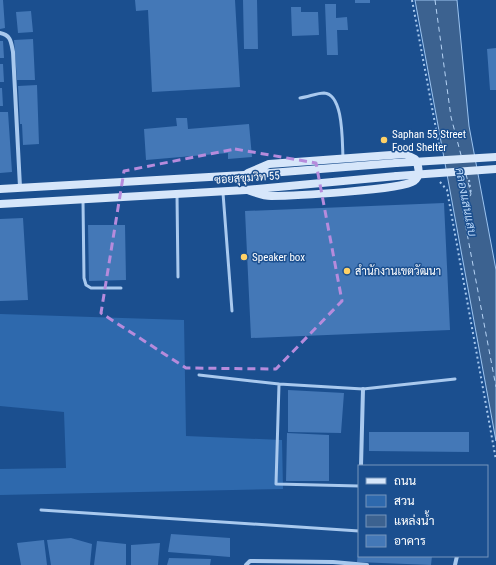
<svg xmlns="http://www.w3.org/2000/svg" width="496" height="565" font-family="'Roboto Condensed',Sarabun,sans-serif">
  <rect width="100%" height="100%" fill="#1b4f8f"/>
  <path fill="#2e69ad" d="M0,314l184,6 2,116 96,4 1,49 -283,6v-26l66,-1 -2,-56 -64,-6z"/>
  <path fill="#3c6290" stroke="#9cc4f0" d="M415,0h42l12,126 27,144v171z"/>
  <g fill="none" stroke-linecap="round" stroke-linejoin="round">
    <path stroke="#b5d3f5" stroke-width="1" stroke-dasharray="5 4" stroke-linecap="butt" d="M435,0l16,117 10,38
      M466,174l5,20 -8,18 33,175"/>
  </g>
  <path fill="#4478b7" d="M0,0h3l2,28 -5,1z
    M135,0h100l5,87 -88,5 -4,-82 -12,1z
    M243,0h14l1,49h-14z
    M355,0h15v3h-15z
    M325,4h11v14l11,-1 1,13h-11l1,25h-11z
    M291,7h10v5h17l1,23 -27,1z
    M31,11l2,21 -15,1 -2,-21z
    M33,39l2,41h-18l-3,-40z
    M0,41h3l1,17h-4z
    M496,48v42h-6l-3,-41z
    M0,64h3l1,18h-4z
    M37,85l2,59 -16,1 -1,-21h-2l-2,-38z
    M0,88h2l1,18h-3z
    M0,112h8l4,60 -12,1z
    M176,118h11l1,11 61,-5 3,33 -24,2v-6l-82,7 -2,-31 33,-3z
    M444,203l6,127 -199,8 -6,-127z
    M23,218l5,82 -28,1v-82z
    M88,225h37l1,55 -37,1z
    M288,390l56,3 -3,40 -53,-1z
    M369,432h100v20l-100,-1z
    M287,433l42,2v46h-43z
    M171,534l59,4v19l-62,-5z
    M71,538l21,6 -2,21h-39l-4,-25z
    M44,540l3,25h-26l-4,-22z
    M97,541l29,3v21h-32z
    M160,543l-2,22h-27v-20z
    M358,552l1,4h73l-1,9 -74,-3z
    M169,558l42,1 -1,6h-43z"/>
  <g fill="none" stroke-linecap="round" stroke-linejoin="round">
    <path stroke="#a9c9ee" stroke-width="2" stroke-dasharray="2 3" stroke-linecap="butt" d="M412,0l27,145
      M469,180l2,14
      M440,182l7,8 49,270"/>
    <path stroke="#a9c9ee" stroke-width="3" d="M300,98c8,-1 17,-5 24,-5 20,1 18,50 19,64
      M223,193l9,118
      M177,195l1,82
      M83,201l1,77 2,7 5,3h30
      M199,375l80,9
      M359,486l-83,-2 3,-100 84,5 92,-10
      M41,510l318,21"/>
    <path stroke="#a9c9ee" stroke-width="4" d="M0,33c11,2 11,9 13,19l7,135
      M361,466l2,-77
      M246,565l4,-4 83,1 34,3
      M455,565l2,-9"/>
    <path stroke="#d6e6fa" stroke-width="8" d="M0,189l244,-14 152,-12
      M248,190c8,3 15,6 23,6 21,0 131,-6 143,-15 7,-5 5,-15 1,-22l-10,-5 -136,10 -21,9
      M0,204l246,-14 151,-14"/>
    <path stroke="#d6e6fa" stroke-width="8" d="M396,163l100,-6
      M397,176l99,-7"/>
  </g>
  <path fill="none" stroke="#b68bdc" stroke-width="3" stroke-dasharray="8 5" stroke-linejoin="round" d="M235,149l81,14 26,138 -66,68 -90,-1 -85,-55 23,-142z"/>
  <g fill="#ffd166" stroke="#1b4f8f" stroke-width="1.5">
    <circle cx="384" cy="140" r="4"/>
    <circle cx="244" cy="257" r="4"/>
    <circle cx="347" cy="271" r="4"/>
  </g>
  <g text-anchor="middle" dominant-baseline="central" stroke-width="3" stroke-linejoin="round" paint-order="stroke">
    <g font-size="11" fill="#fff" stroke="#1b4f8f" text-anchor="start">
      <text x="392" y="134">Saphan 55 Street<tspan x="392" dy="13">Food Shelter</tspan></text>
      <text x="252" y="257">Speaker box</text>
      <text x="355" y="271">สำนักงานเขตวัฒนา</text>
    </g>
    <g font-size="11" fill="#fff" stroke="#1b4f8f">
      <text transform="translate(247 178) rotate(-4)">ซอยสุขุมวิท 55</text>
    </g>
    <g font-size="12" font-style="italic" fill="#b5d3f5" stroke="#1b4f8f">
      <text transform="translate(466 202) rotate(79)">คลองแสนแสบ</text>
    </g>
  </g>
  <rect x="358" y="465" width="130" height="92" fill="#1b4f8f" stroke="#7695bc"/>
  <rect x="366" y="478" width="20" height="6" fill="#d6e6fa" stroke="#7695bc"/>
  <text x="394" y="485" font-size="12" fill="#ffffff">ถนน</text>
  <rect x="366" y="495" width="20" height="12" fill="#2e69ad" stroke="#7695bc"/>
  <text x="394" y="505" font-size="12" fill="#ffffff">สวน</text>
  <rect x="366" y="515" width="20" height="12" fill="#3c6290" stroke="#7695bc"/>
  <text x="394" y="525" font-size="12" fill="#ffffff">แหล่งน้ำ</text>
  <rect x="366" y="535" width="20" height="12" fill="#4478b7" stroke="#7695bc"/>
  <text x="394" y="545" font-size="12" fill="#ffffff">อาคาร</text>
</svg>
